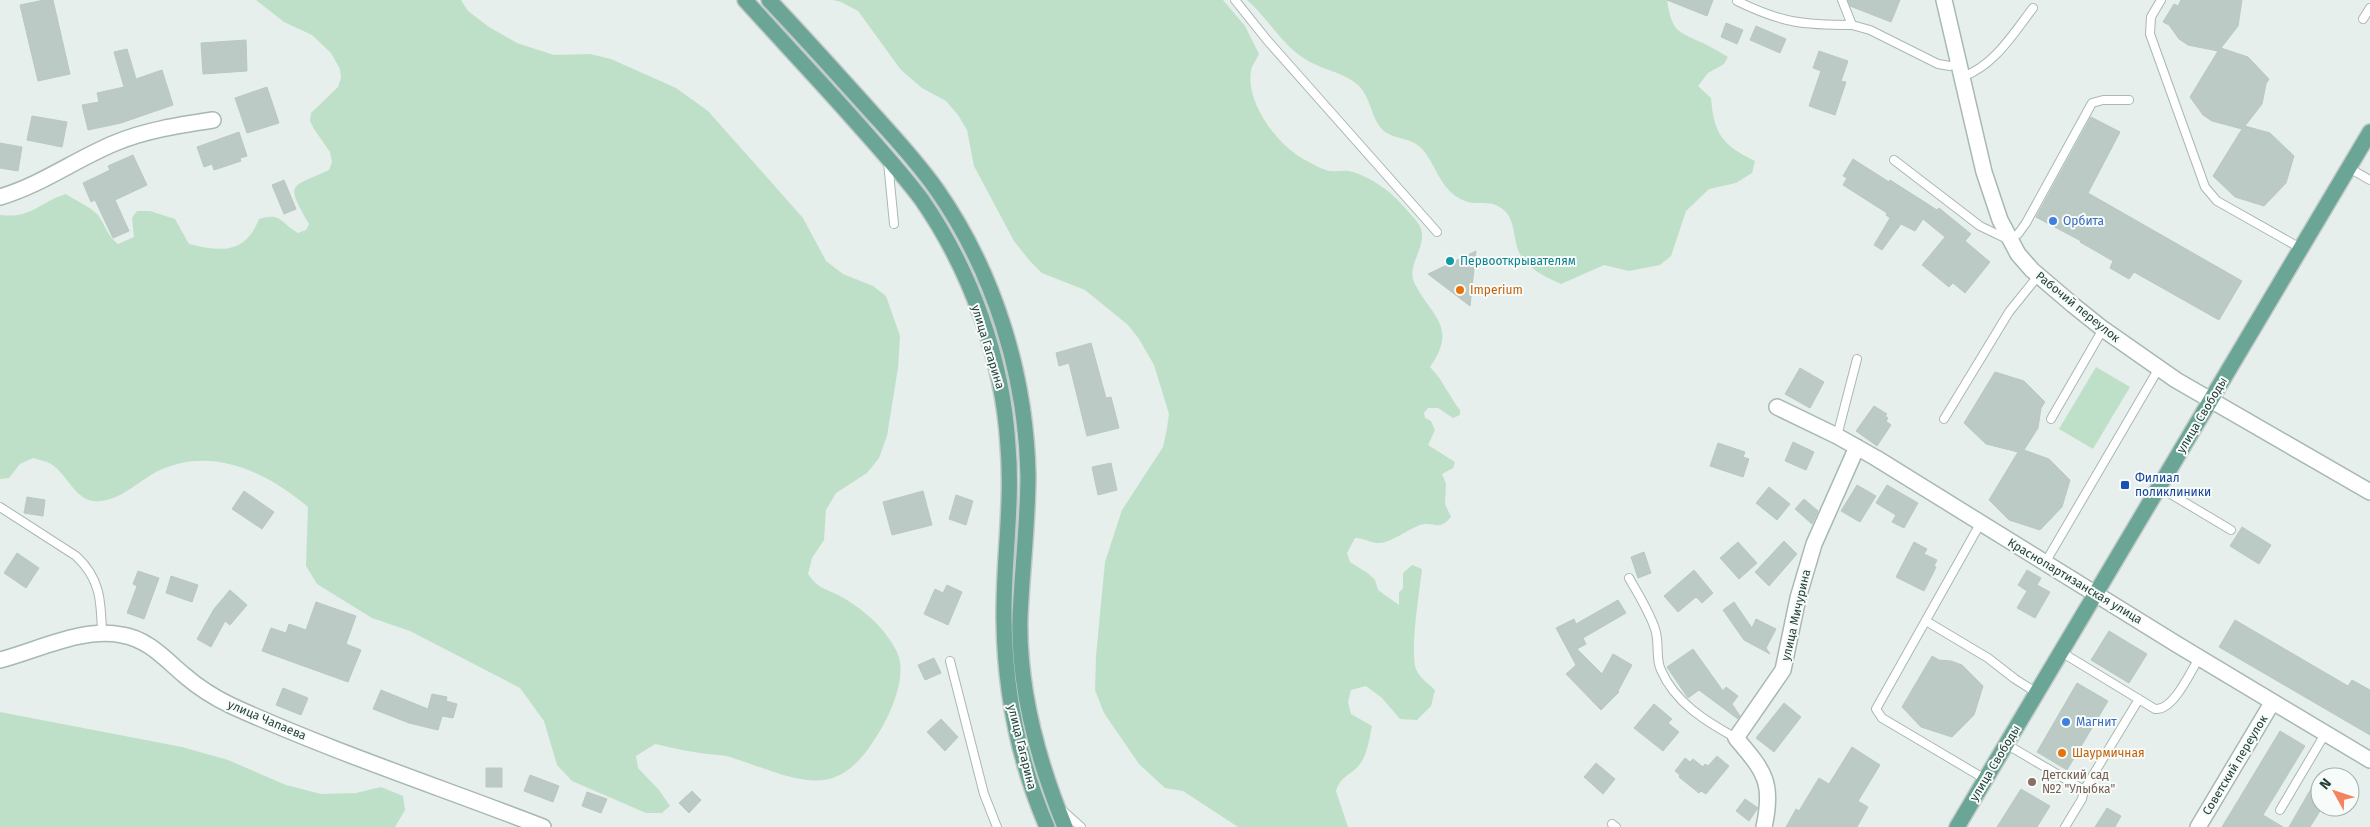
<svg xmlns="http://www.w3.org/2000/svg" width="2370" height="827" font-family="'Fira Sans',sans-serif">
  <rect width="100%" height="100%" fill="#e6efeb"/>
  <path fill="#bfe0c8" d="M256,0h205l7,11 21,16 28,16 37,12 36,-1 21,5 65,29 32,23 95,107 23,43 17,13 30,12 13,10 14,40 -2,32 -11,68 -8,22 -12,15 -31,20 -10,17 -2,30 -12,18 -4,16c11,15 14,13 30,21 24,13 46,31 59,57 9,20 -1,47 -10,66 -46,88 -78,65 -157,39 -10,-3 -20,-2 -30,-4 -15,-2 -30,-6 -45,-9l-19,12 2,12 21,22 11,16 -8,7h-16l-74,-32 -15,-16 -13,-44 -24,-33 -110,-57 -38,-13 -55,-34 -11,-18 2,-59c-42,-35 -96,-62 -150,-36 -18,9 -36,28 -57,30 -25,4 -33,-27 -50,-37 -5,-3 -12,-4 -18,-6l-13,6 -11,14 -9,1v-264c32,4 39,-13 66,-21 10,7 23,12 31,20 9,11 8,19 21,30l16,-7 -2,-19 5,-7h13l25,8 14,25c32,8 56,10 70,-25 22,-7 21,3 39,14l8,-3 3,-6c-25,-43 -18,-36 20,-54l3,-8 -2,-10 -16,-23 -4,-8 1,-8 27,-26 3,-9 -1,-9 -9,-16 -19,-18 -28,-13z
    M833,0h390l22,26 14,28c-2,4 -5,9 -7,13 -10,34 28,82 57,95 6,3 14,8 21,9 6,1 13,-1 19,0 21,5 43,21 56,37 5,6 14,14 16,21 6,19 -16,37 -6,55 17,33 43,43 15,83 13,13 19,29 30,43v5l-7,3 -15,-10h-10l-4,5 1,5 6,3 4,9 -7,15 27,17 -2,6 -11,6 4,10 -1,20 6,13c-12,15 -16,4 -31,8 -9,3 -31,18 -39,18 -9,1 -17,-5 -26,-5l-8,15 3,9 19,12 6,6 3,10 21,15v-12l4,-5v-15l9,-8 10,4c-3,27 -11,71 -7,97 2,10 13,17 20,24l-4,16 -14,14 -17,-1 -18,-21 -16,-12 -15,4 -3,12 3,12 21,12c-3,13 -4,27 -12,38 -9,12 -19,11 -24,27l12,36h-110l-55,-36 -18,-3 -26,-24 -35,-51 -9,-23 1,-34 9,-94 17,-52 41,-63 4,-19 2,-14 -15,-49 -15,-26 -11,-14 -43,-35 -43,-17 -13,-13 -15,-19 -40,-75 -7,-36 -9,-15 -12,-14 -24,-13 -21,-18 -43,-59 -17,-9z
    M1247,0h420c5,31 9,31 36,43 8,4 17,9 25,14l-4,7 -16,9 -10,13 13,12c3,36 11,47 44,63l-3,12 -16,10 -27,6 -23,22 -15,45 -11,9 -31,6 -25,-6 -43,19c-14,-6 -31,-14 -40,-28 -9,-15 -4,-38 -20,-48 -13,-9 -25,-2 -36,-7 -27,-11 -28,-38 -45,-54 -12,-11 -30,-7 -40,-20 -9,-12 -10,-30 -21,-41 -14,-14 -39,-16 -57,-29 -22,-15 -35,-40 -55,-57z
    M2096,367l34,20 -37,62 -34,-20z
    M0,712l182,35 46,13 58,25 35,9 35,-1 25,-6 22,9 2,14 -10,17h-395z"/>
  <path fill="#bbcac4" stroke="#b8c9c2" d="M44,0h9l17,74 -32,7 -18,-76z
    M1667,0h46l-6,16z
    M1848,0h52l-9,22 -41,-16z
    M2181,0h61l-4,26 -17,22 27,9 21,22 -3,5 -4,20 -17,22 25,7 24,23 -8,27 -22,23 -29,-9 -22,-21 29,-47 -30,-8 -9,-6 -13,-18 28,-46 -30,-6 -9,-6 -10,-14 -6,-3 11,-18 4,2z
    M1726,23l17,7 -6,14 -16,-7z
    M1756,26l30,13 -6,14 -30,-13z
    M246,40l1,31 -44,3 -2,-31z
    M127,49l9,30 26,-9 11,35 -52,18 -33,7 -6,-25 17,-3 -2,-9 27,-6 -10,-35z
    M1819,51l29,10 -7,20 5,1 -11,33 -26,-9 12,-35 -8,-3z
    M267,87l12,36 -32,10 -12,-35z
    M32,116l35,6 -5,25 -35,-7z
    M2091,117l29,15 -32,61 154,88 -23,39 -85,-48 -5,7 -19,-11 3,-7 -33,-19 1,-1 -45,-24z
    M239,132l8,24 -7,2 1,3 -27,9 -2,-6 -8,3 -7,-20z
    M0,143l22,4 -4,24 -18,-3z
    M133,155l14,30 -32,15 14,31 -16,7 -18,-38 -4,2 -8,-19 27,-13 -2,-4z
    M1853,159l36,23 1,-2 47,30 2,-2 32,26 -6,7 25,21 -25,31 -12,-10 -4,4 -27,-22 23,-28 -22,-18 -8,12 -14,-7 -19,26 -8,-5 16,-27 -4,-3 1,-2 -44,-28 4,-7 -4,-2z
    M284,180l12,29 -12,5 -12,-29z
    M1476,251l-6,55 -42,-32z
    M1091,343l15,55 5,-1 8,31 -32,8 -18,-73 -10,3 -3,-13z
    M1800,368l24,14 -14,26 -25,-14z
    M1995,372l29,9 21,21 -4,6 -3,20 -14,22 25,9 21,21 -8,27 -22,23 -31,-10 -20,-20 29,-48 -32,-8 -22,-21z
    M1874,406l13,8 -2,2 3,2 -2,3 5,4 -14,21 -21,-15z
    M1793,442l21,10 -8,18 -21,-9z
    M1718,443l27,9 -2,5 6,2 -6,18 -33,-11z
    M1111,463l6,27 -19,5 -6,-28z
    M1857,485l19,11 -16,26 -19,-11z
    M1887,485l31,18 -14,25 -12,-6 4,-7 -20,-12z
    M1769,487l21,17 -13,16 -21,-17z
    M244,491l30,21 -12,17 -30,-20z
    M923,491l9,34 -40,10 -9,-33z
    M956,495l17,6 -7,24 -17,-6z
    M27,497l18,3 -2,16 -19,-3z
    M1804,499l14,12 -6,13 -17,-15z
    M2242,527l29,18 -12,19 -29,-18z
    M1784,541l13,13 -28,32 -14,-14z
    M1738,542l19,21 -18,16 -19,-21z
    M1914,542l13,7 -3,5 13,6 -3,6 2,1 -12,24 -28,-14z
    M1644,552l7,21 -13,5 -7,-21z
    M17,553l22,15 -13,20 -22,-15z
    M1694,570l19,23 -11,10 -6,-6 -18,15 -14,-16z
    M2027,570l14,8 -4,7 13,7 -15,26 -18,-10 10,-17 -9,-6z
    M138,571l21,7 -15,41 -17,-6 10,-27 -4,-2z
    M171,576l27,9 -6,17 -26,-9z
    M947,585l15,7 -14,33 -24,-11 11,-25 8,4z
    M230,590l17,15 -17,20 -5,-4 -14,26 -14,-8 17,-30z
    M1618,600l8,13 -43,25 3,6 -9,5 25,25 11,-20 19,11 -14,26 1,1 -18,18 -35,-36 10,-9 -20,-37 18,-9 2,5z
    M316,602l40,14 -10,28 15,6 -13,32 -86,-31 9,-23 15,5 3,-9 17,6z
    M1734,602l18,26 4,-9 20,10 -10,19 4,6 -26,-14 -21,-30z
    M2235,620l113,66 4,-6 18,10v45l-151,-88z
    M2109,631l38,23 -18,29 -38,-23z
    M1693,649l30,42 3,-4 12,9 -6,8 8,12 -2,3 -39,-29 -11,8 -21,-31z
    M1932,656l7,4 12,1 11,4 21,21 -9,29 -22,22 -31,-10 -19,-20z
    M934,658l7,15 -16,7 -7,-15z
    M2077,683l31,18 -41,69 -30,-18z
    M283,688l25,10 -7,17 -25,-10z
    M381,690l47,19 4,-15 15,3 -1,4 11,3 -4,14 -11,-2 -4,14 -29,-7 -36,-14z
    M1784,703l17,14 -27,35 -18,-14z
    M1654,704l18,15 -4,4 11,9 -16,19 -29,-23z
    M941,719l17,18 -13,14 -18,-19z
    M2280,731l25,15 -42,69 20,12h-61z
    M1852,747l28,18 -22,36 10,6 -11,20h-71l10,-18 3,2 20,-33 10,6z
    M1717,756l12,10 -23,28 -5,-3 -2,2 -20,-16 1,-2 -5,-4 10,-13 5,4 3,-3 10,8 2,-3 3,2z
    M1596,763l19,16 -12,15 -19,-17z
    M486,768h16v19h-16z
    M2320,773v38l-10,16h-21z
    M530,775l29,11 -6,16 -29,-11z
    M2021,789l29,17 -13,21h-40z
    M692,791l9,9 -12,13 -10,-10z
    M587,792l20,7 -6,14 -19,-7z
    M1745,799l13,9 -9,13 -13,-10z
    M2107,808l14,8 -6,11h-20z"/>
  <g fill="none" stroke-linecap="round" stroke-linejoin="round">
    <defs>
      <path id="service" d="M1235,0l32,40 170,192
        M1842,0l10,25 18,5 68,34 12,2 9,-3
        M2161,0l-10,17 -1,17 55,153 12,14 85,48
        M1737,1c45,22 66,24 115,24
        M2363,19l7,-11
        M1962,77c32,-11 51,-43 71,-69
        M1894,160l86,66 29,14 9,-6 8,-11 66,-120 11,-3h26
        M888,162l6,62
        M2349,168l21,12
        M1944,419l65,-107 29,-36
        M2051,419l52,-90
        M1837,436l20,-77
        M2159,487l72,43
        M0,507l76,49c25,23 25,46 26,78
        M1980,524l-104,185 6,9 103,61
        M2045,563l114,-195
        M1629,578c9,16 20,33 26,51 5,14 0,29 6,41 14,33 46,52 75,68
        M1926,621l62,37 27,21 22,14
        M2061,652l94,57c18,2 35,-36 44,-51
        M950,661l34,133 13,33
        M2006,744l78,46
        M1062,810l19,17
        M2280,810l45,-76
        M1612,824l4,3
        M2065,827l17,-28 2,-9 55,-91"/>
      <path id="minor" d="M1944,0l40,172 16,48 18,34 14,16 41,35 30,24 73,51 194,112
        M0,197c41,-12 76,-38 115,-54 31,-13 65,-18 98,-23
        M1777,407l60,29 39,22 302,187 192,115
        M0,660c39,-10 81,-33 122,-25 26,4 43,24 62,40 15,13 31,23 48,31 101,46 208,81 311,121
        M1764,827c10,-45 0,-56 -28,-89l47,-68 15,-72 16,-54 43,-97
        M2198,827l74,-124"/>
      <path id="primary" d="M745,0c37,41 75,81 112,123 22,25 45,50 65,77 49,71 81,160 86,246 5,58 -5,116 -4,175 1,71 15,141 43,206
        M769,0c36,38 71,77 106,116 21,23 43,47 62,74 57,82 89,184 91,285 0,47 -6,95 -8,142 -2,72 18,144 45,210
        M1957,827l413,-695"/>
    </defs>
    <use href="#service" stroke="#a8b8b2" stroke-width="10"/>
    <use href="#minor" stroke="#a8b8b2" stroke-width="18"/>
    <use href="#primary" stroke="#c2cac8" stroke-width="18"/>
    <use href="#service" stroke="#fff" stroke-width="8"/>
    <use href="#minor" stroke="#fff" stroke-width="15"/>
    <use href="#primary" stroke="#6aa596" stroke-width="15"/>
  </g>
  <g fill="#3f7fe0" stroke="#f7fbf9" stroke-width="2">
    <circle cx="2053" cy="221" r="5"/>
    <circle cx="2066" cy="722" r="5"/>
  </g>
  <circle fill="#0f9aa8" stroke="#f7fbf9" stroke-width="2" cx="1450" cy="261" r="5"/>
  <g fill="#e8710a" stroke="#f7fbf9" stroke-width="2">
    <circle cx="1460" cy="290" r="5"/>
    <circle cx="2062" cy="753" r="5"/>
  </g>
  <rect fill="#1a4fb4" stroke="#f7fbf9" stroke-width="2" x="2120" y="480" width="10" height="10" rx="2.5"/>
  <circle fill="#8d6e63" stroke="#f7fbf9" stroke-width="2" cx="2032" cy="782" r="5"/>
  <g text-anchor="middle" dominant-baseline="central" stroke-width="4" stroke-linejoin="round" paint-order="stroke">
    <g font-size="12" fill="#366cbe" stroke="#f7fbf9" text-anchor="start">
      <text x="2063" y="221">Орбита</text>
      <text x="2076" y="722">Магнит</text>
    </g>
    <g font-size="12" fill="#0d838f" stroke="#f7fbf9" text-anchor="start">
      <text x="1460" y="261">Первооткрывателям</text>
    </g>
    <g font-size="12" fill="#c56008" stroke="#f7fbf9" text-anchor="start">
      <text x="1470" y="290">Imperium</text>
      <text x="2072" y="753">Шаурмичная</text>
    </g>
    <g font-size="12" fill="#24423a" stroke="#f7fbf9">
      <text transform="translate(2078 307) rotate(39)">Рабочий переулок</text>
      <text transform="translate(988 347) rotate(73)">улица Гагарина</text>
      <text transform="translate(2202 415) rotate(-59)">улица Свободы</text>
      <text transform="translate(2075 581) rotate(31)">Краснопартизанская улица</text>
      <text transform="translate(1796 615) rotate(-77)">улица Мичурина</text>
      <text transform="translate(267 720) rotate(23)">улица Чапаева</text>
      <text transform="translate(1022 747) rotate(76)">улица Гагарина</text>
      <text transform="translate(1995 763) rotate(-59)">улица Свободы</text>
      <text transform="translate(2235 765) rotate(-59)">Советский переулок</text>
    </g>
    <g font-size="12" fill="#164399" stroke="#f7fbf9" text-anchor="start">
      <text x="2135" y="478">Филиал<tspan x="2135" dy="14">поликлиники</tspan></text>
    </g>
    <g font-size="12" fill="#785e54" stroke="#f7fbf9" text-anchor="start">
      <text x="2042" y="775">Детский сад<tspan x="2042" dy="14">№2 "Улыбка"</tspan></text>
    </g>
  </g>
  <g transform="translate(2335 792) rotate(310)"><circle r="24" fill="#f7fbf9" stroke="#a3b1ad"/>
  <path d="M0-4L9 19L0 12L-9 19Z" fill="#f4845f"/>
  <text y="-8" font-size="14" font-weight="bold" text-anchor="middle" fill="#24423a">N</text>
  </g>
</svg>
